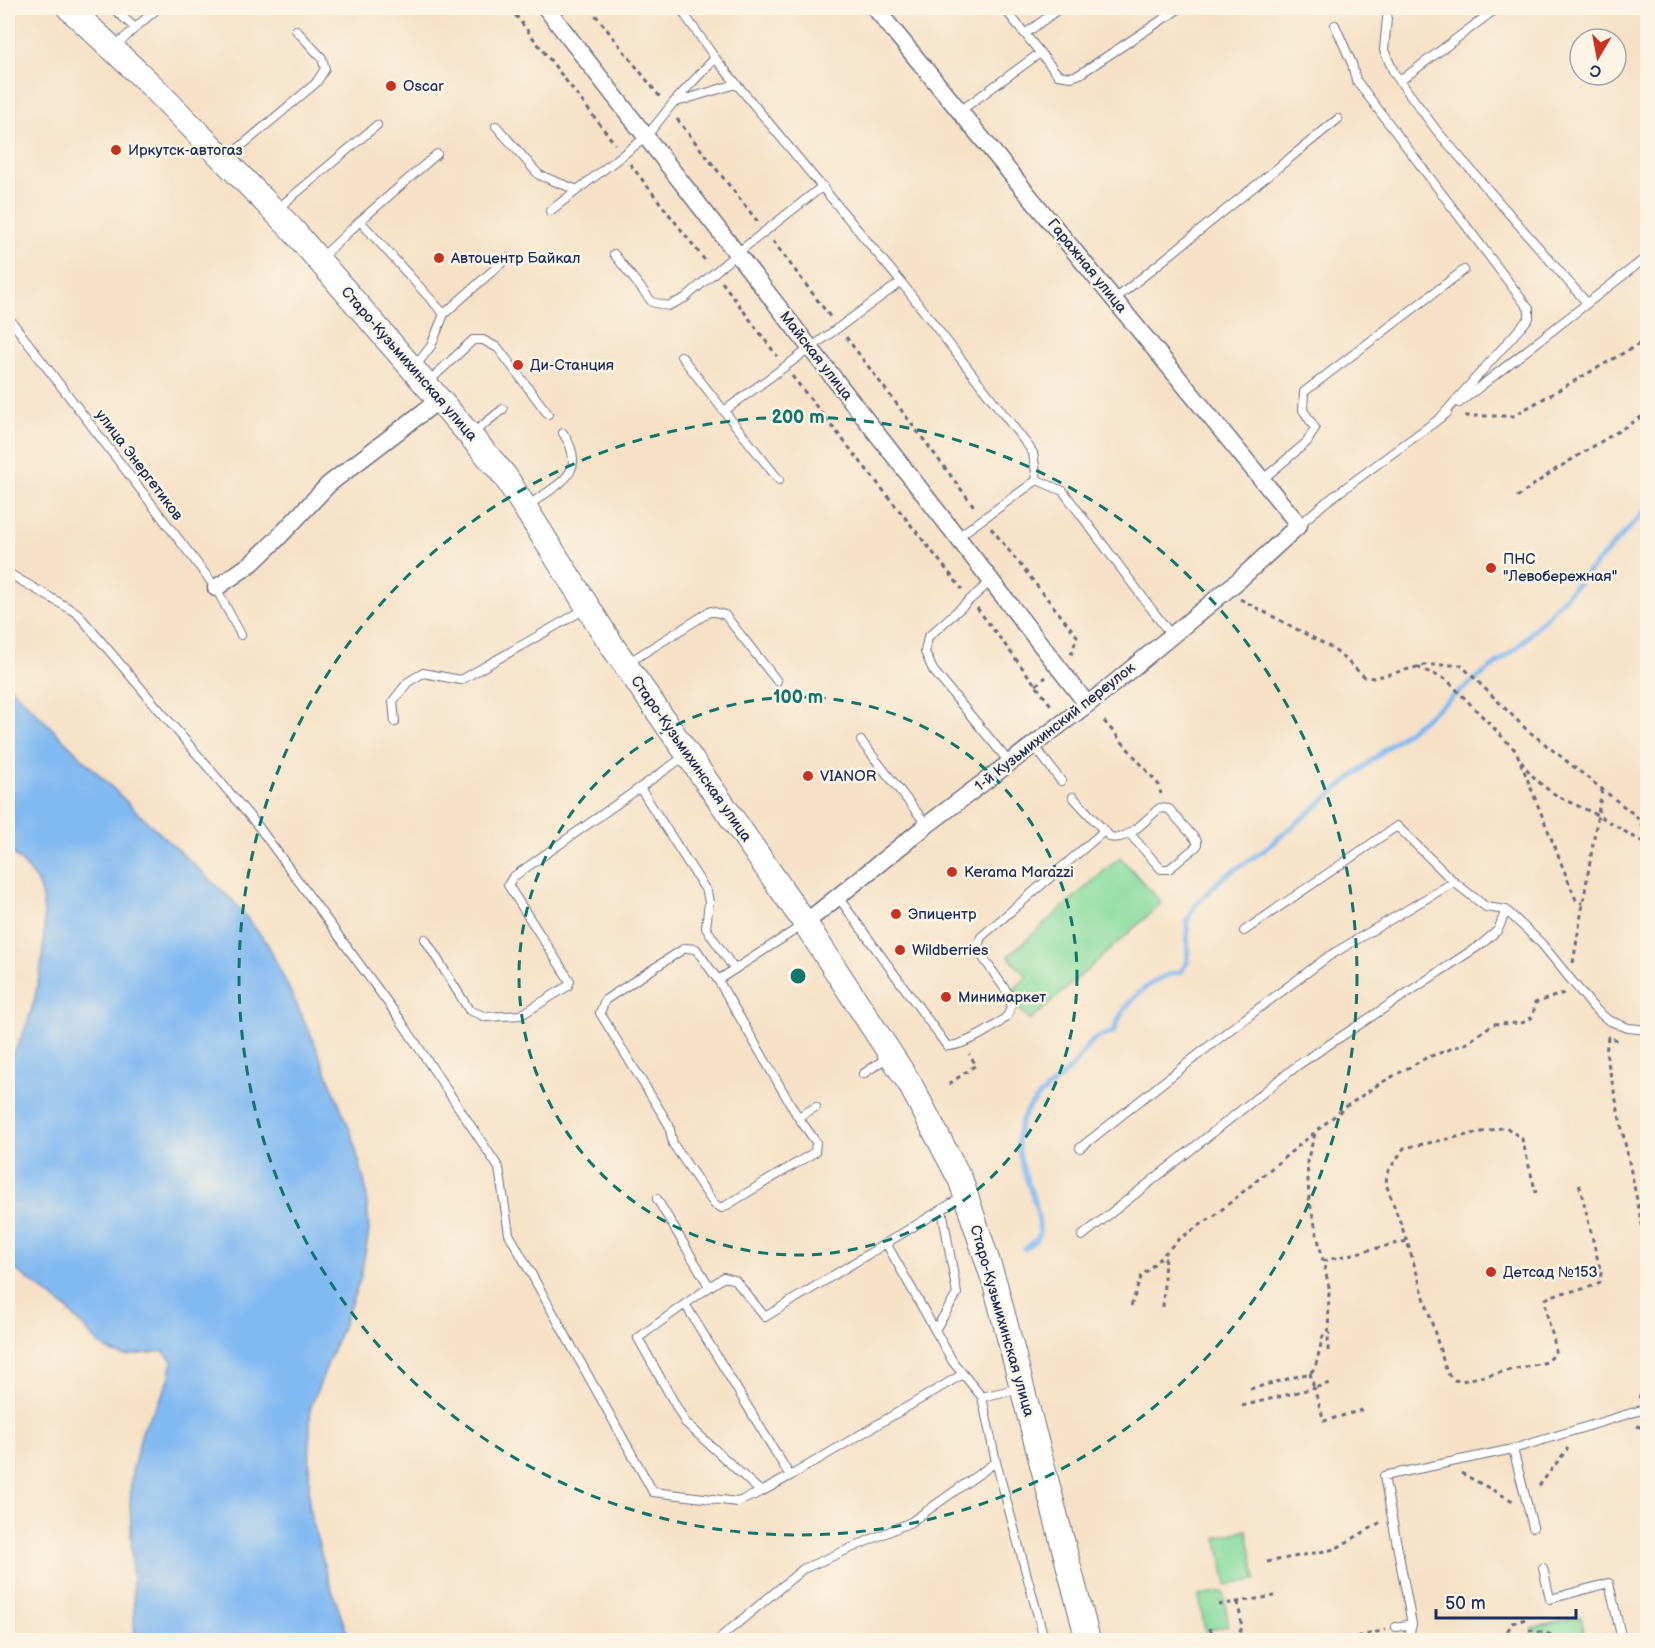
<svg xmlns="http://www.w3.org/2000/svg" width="1655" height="1648" font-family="'Balsamiq Sans',sans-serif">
  <rect width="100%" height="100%" fill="#fcf5e5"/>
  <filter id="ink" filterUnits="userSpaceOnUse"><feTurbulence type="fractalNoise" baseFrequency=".0167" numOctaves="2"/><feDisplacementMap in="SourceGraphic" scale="12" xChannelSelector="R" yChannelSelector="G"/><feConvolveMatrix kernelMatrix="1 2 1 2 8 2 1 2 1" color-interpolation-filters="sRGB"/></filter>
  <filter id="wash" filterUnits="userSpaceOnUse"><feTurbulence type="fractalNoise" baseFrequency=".008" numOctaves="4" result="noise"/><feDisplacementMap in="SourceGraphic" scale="24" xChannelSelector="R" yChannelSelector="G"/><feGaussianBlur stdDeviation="1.35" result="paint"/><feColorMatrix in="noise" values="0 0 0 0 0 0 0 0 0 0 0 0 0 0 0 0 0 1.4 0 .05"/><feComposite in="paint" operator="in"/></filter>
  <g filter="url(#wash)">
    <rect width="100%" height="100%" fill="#f6e1c6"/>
    <path fill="#86db9d" stroke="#50857e" stroke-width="1.5" d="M1120,857l42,46 -132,118 -12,-13 7,-7 -11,-12 13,-12 -19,-21z
      M1247,1530l9,50 -29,5 -10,-48z
      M1223,1592l6,34 -24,5 -6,-35z
      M1581,1617l5,23h-51l-3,-12z"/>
    <path fill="#81b9f1" stroke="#4e74a8" stroke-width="1.5" d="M8,685l128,126 97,90 34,42 45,94 40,98 14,53 3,44 -9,48 -50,129 -1,99 18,68 19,54 7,10h-218l-5,-138 2,-30 11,-44 20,-34 7,-18 2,-16 -9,-9 -38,5 -11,-3 -15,-9 -33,-36 -58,-44v-204c27,-32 46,-132 31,-173 -6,-16 -20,-27 -31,-39z"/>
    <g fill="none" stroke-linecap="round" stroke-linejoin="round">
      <path stroke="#81b9f1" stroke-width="5" d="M1025,1249l14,-12c5,-39 -33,-78 -17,-117 9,-21 33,-36 48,-51 21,-21 10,-27 44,-37 6,-27 39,-57 67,-60l7,-11 -1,-39 8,-16 27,-28 41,-27 132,-110 122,-93 131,-140"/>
    </g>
  </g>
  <g filter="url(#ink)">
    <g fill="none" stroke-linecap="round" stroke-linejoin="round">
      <defs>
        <path id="lane" d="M113,8l22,20 23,-20
          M680,8l35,50
          M1009,8v6l49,61 13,2 9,-3 100,-66
          M1388,8l-4,42 10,23 43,58 150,172
          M1335,25l17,39 4,16 173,229v9l-87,98
          M1025,34l35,-26
          M114,48l21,-20
          M1400,81l97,-73
          M673,103l63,-19
          M960,111l80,-58
          M496,126l43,49 38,15
          M227,158l89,-75 9,-14 -3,-11 -26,-28
          M275,211l102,-86
          M550,211l96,-74 27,-34 42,-45 186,224 128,165 4,6 4,27 26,11 108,144
          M360,221l77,-67
          M614,254l38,48 16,4 17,-8 51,-44 87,-68
          M320,259l40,-38 84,93 -13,32 -17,22
          M1114,300l224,-181
          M444,314l63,-56
          M8,317l208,271 25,47
          M681,356l43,55 177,-129
          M426,384l47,-44h10l15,8 50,66
          M1459,403l189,-147
          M724,411l55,69
          M473,433l30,-24
          M1262,480l45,-38 8,-14 -12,-18 1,-18 160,-122
          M528,506c30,-23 62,-32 35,-73
          M1299,525l27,-23 121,-89
          M959,536l78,-56
          M8,573l69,40 181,213 141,192 100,150 10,66 144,258 85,10 23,-10
          M991,581l-63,56 -3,15 8,18 76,92
          M626,664l85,-53 14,4 52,66
          M395,722l-2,-21 15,-19 15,-9 38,7 126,-72
          M861,741l66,84
          M1033,744l28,37
          M640,788l67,104 2,10 -3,26 28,41
          M1073,797l37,40c20,4 35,-18 50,-29l9,1 28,32v5l-28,23h-8l-31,-35
          M838,897l109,149c14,1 48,-18 59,-29 5,-5 5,-12 6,-18l-35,-50 4,-12 123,-106
          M1244,931l153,-105 57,56
          M425,939l44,71 17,7 35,-2 47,-29 2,-5 -62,-96 5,-8 172,-121
          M718,980l-22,-31 -11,-1 -80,52 -5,13 69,112 4,19 41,60 8,4 93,-56 1,-10 -18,-25 18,-10
          M863,1074l25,-17
          M798,1117l-80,-137 85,-55
          M1080,1148l147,-116 102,-76 125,-74 32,25 20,3
          M962,1197l-197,120 -30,-37 -11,-3 -39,27 105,172 173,-102
          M657,1199l52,87
          M1082,1236l216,-171 185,-122 15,-13 8,-20 35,33 53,65 14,12 20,8 20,2
          M886,1243l67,119 29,35 38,-9
          M685,1304l-47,34 47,84 76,70 29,-16
          M935,1330l22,-36 -15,-85
          M982,1397l14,65 46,169
          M1513,1449l20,78
          M1543,1568l7,31 59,-16 13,57
          M1396,1627l16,-3
          M723,1640l-1,-4 81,-67 108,-47 85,-60
          M1408,1640l4,-16 -28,-148 129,-27 135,-41"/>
        <path id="street" d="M546,8l541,696
          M216,588l36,-25 23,-22 54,-57 110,-84
          M805,923l122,-98 174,-131 138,-114 60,-55 -424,-517"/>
        <path id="secondary" d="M69,8l81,76 142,145 213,247 108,171 192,276 105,161 51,97 34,103 93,356"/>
      </defs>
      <use href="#lane" stroke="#686d82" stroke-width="10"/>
      <use href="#street" stroke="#686d82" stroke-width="19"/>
      <use href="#secondary" stroke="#686d82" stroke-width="26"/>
      <path stroke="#686d82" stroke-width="3" stroke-dasharray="4.5 4.5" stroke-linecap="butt" d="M510,8l105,136
        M590,8l70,89
        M677,119l81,103
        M630,164l77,99
        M773,241l58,77
        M722,282l55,74
        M846,337l130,172
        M792,376l170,213
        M1465,416h48l135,-77
        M1517,497l36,-26 95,-58
        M991,528l86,108 -6,19
        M1240,599l92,49 33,29 9,1 51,-13h36l65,64 110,87 12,19
        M977,608l76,100
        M1417,667l30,13 69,71 60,149 7,4
        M1036,685l10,-8
        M1104,721l55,64 2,9
        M1521,761c25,36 46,38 82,57 15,9 29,19 45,26
        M1573,963l29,-173
        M1617,1040l-9,-3 -2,16 42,199
        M949,1084l27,-19 -7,-11
        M1315,1134l-8,27 2,38 20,88 -1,67
        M1407,1241l-21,-57 1,-11 17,-25 102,-21 16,12 14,54
        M1323,1261l84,-20 40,132 7,7 8,1 85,-19 8,-8c1,-19 -11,-35 -9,-55 17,-10 37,-6 54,-17l1,-9 -22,-90
        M1131,1306l10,-29 38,-38 35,-23 130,-108 35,-24 47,-26 41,-15 26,-19 29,-1 11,-6 2,-14 29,-10
        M1163,1307l2,-54
        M1310,1373l4,15 19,-6
        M1250,1389l60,-16 5,-5 8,-32 7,-3
        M1639,1398l9,-22
        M1242,1406l72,-18 10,33 38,-11
        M1637,1426l11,4
        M1461,1473l52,28
        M1539,1486l29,-38
        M1267,1562l68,-13 46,-27
        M1218,1605l57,-9
        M1210,1628l4,12
        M1529,1630l25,5
        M1597,1636l11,-1
        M1349,1639l36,-9
        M1235,1640l7,-12 -4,-26
        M1508,1640v-10l4,-7 14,-4
        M1644,1640l4,-1"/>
      <use href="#lane" stroke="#fff" stroke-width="8"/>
      <use href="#street" stroke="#fff" stroke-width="16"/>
      <use href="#secondary" stroke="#fff" stroke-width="24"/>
    </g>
  </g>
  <g fill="none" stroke="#0f766e" stroke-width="3" stroke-dasharray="10 8">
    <circle cx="798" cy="976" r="279"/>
    <circle cx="798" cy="976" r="559"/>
  </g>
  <g fill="#c8321e" stroke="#fcf5e5" stroke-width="2">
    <circle cx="391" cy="86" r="6"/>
    <circle cx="116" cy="150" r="6"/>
    <circle cx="439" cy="258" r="6"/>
    <circle cx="518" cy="365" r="6"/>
    <circle cx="1491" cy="568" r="6"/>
    <circle cx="808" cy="776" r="6"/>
    <circle cx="952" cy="872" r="6"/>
    <circle cx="896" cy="914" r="6"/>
    <circle cx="900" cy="950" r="6"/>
    <circle cx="946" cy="997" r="6"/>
    <circle cx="1491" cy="1272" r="6"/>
  </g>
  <g text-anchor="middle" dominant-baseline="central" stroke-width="5" stroke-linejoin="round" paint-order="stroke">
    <g font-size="15" fill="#1b2f5e" stroke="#fcf5e5" text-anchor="start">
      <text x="403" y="86">Oscar</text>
      <text x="128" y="150">Иркутск-автогаз</text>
      <text x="451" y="258">Автоцентр Байкал</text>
      <text x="530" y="365">Ди-Станция</text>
      <text x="1503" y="559">ПНС<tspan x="1503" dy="17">"Левобережная"</tspan></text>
      <text x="820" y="776">VIANOR</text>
      <text x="964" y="872">Kerama Marazzi</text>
      <text x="908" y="914">Эпицентр</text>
      <text x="912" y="950">Wildberries</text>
      <text x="958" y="997">Минимаркет</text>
      <text x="1503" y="1272">Детсад №153</text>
    </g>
    <g font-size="15" fill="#1b2f5e" stroke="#fcf5e5">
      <text transform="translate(1087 266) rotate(51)">Гаражная улица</text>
      <text transform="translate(816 356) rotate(52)">Майская улица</text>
      <text transform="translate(409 364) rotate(49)">Старо-Кузьмихинская улица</text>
      <text transform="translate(139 465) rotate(53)">улица Энергетиков</text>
      <text transform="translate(1055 727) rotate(-38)">1-й Кузьмихинский переулок</text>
      <text transform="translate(691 759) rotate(55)">Старо-Кузьмихинская улица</text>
      <text transform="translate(1002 1321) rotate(74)">Старо-Кузьмихинская улица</text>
    </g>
  </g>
  <circle cx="798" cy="976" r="9" fill="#0f766e" stroke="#fcf5e5" stroke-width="3"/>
  <g font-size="18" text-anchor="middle" font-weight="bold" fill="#0f766e" stroke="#fcf5e5" stroke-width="5" stroke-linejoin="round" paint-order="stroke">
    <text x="798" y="423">200 m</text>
    <text x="798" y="703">100 m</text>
  </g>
  <rect width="1655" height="1648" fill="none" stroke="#fcf5e5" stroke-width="30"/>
  <g transform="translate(1598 57) rotate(190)"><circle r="28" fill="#fcf5e5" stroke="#a2a6af" stroke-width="1.5"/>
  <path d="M0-4.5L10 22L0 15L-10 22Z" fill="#c8321e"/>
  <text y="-9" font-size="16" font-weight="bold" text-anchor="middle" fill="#1b2f5e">С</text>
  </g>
  <path d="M1436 1609v9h140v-9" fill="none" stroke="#1b2f5e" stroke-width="3"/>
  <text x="1445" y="1609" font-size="18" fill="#1b2f5e" stroke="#fcf5e5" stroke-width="4.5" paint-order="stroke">50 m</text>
</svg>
